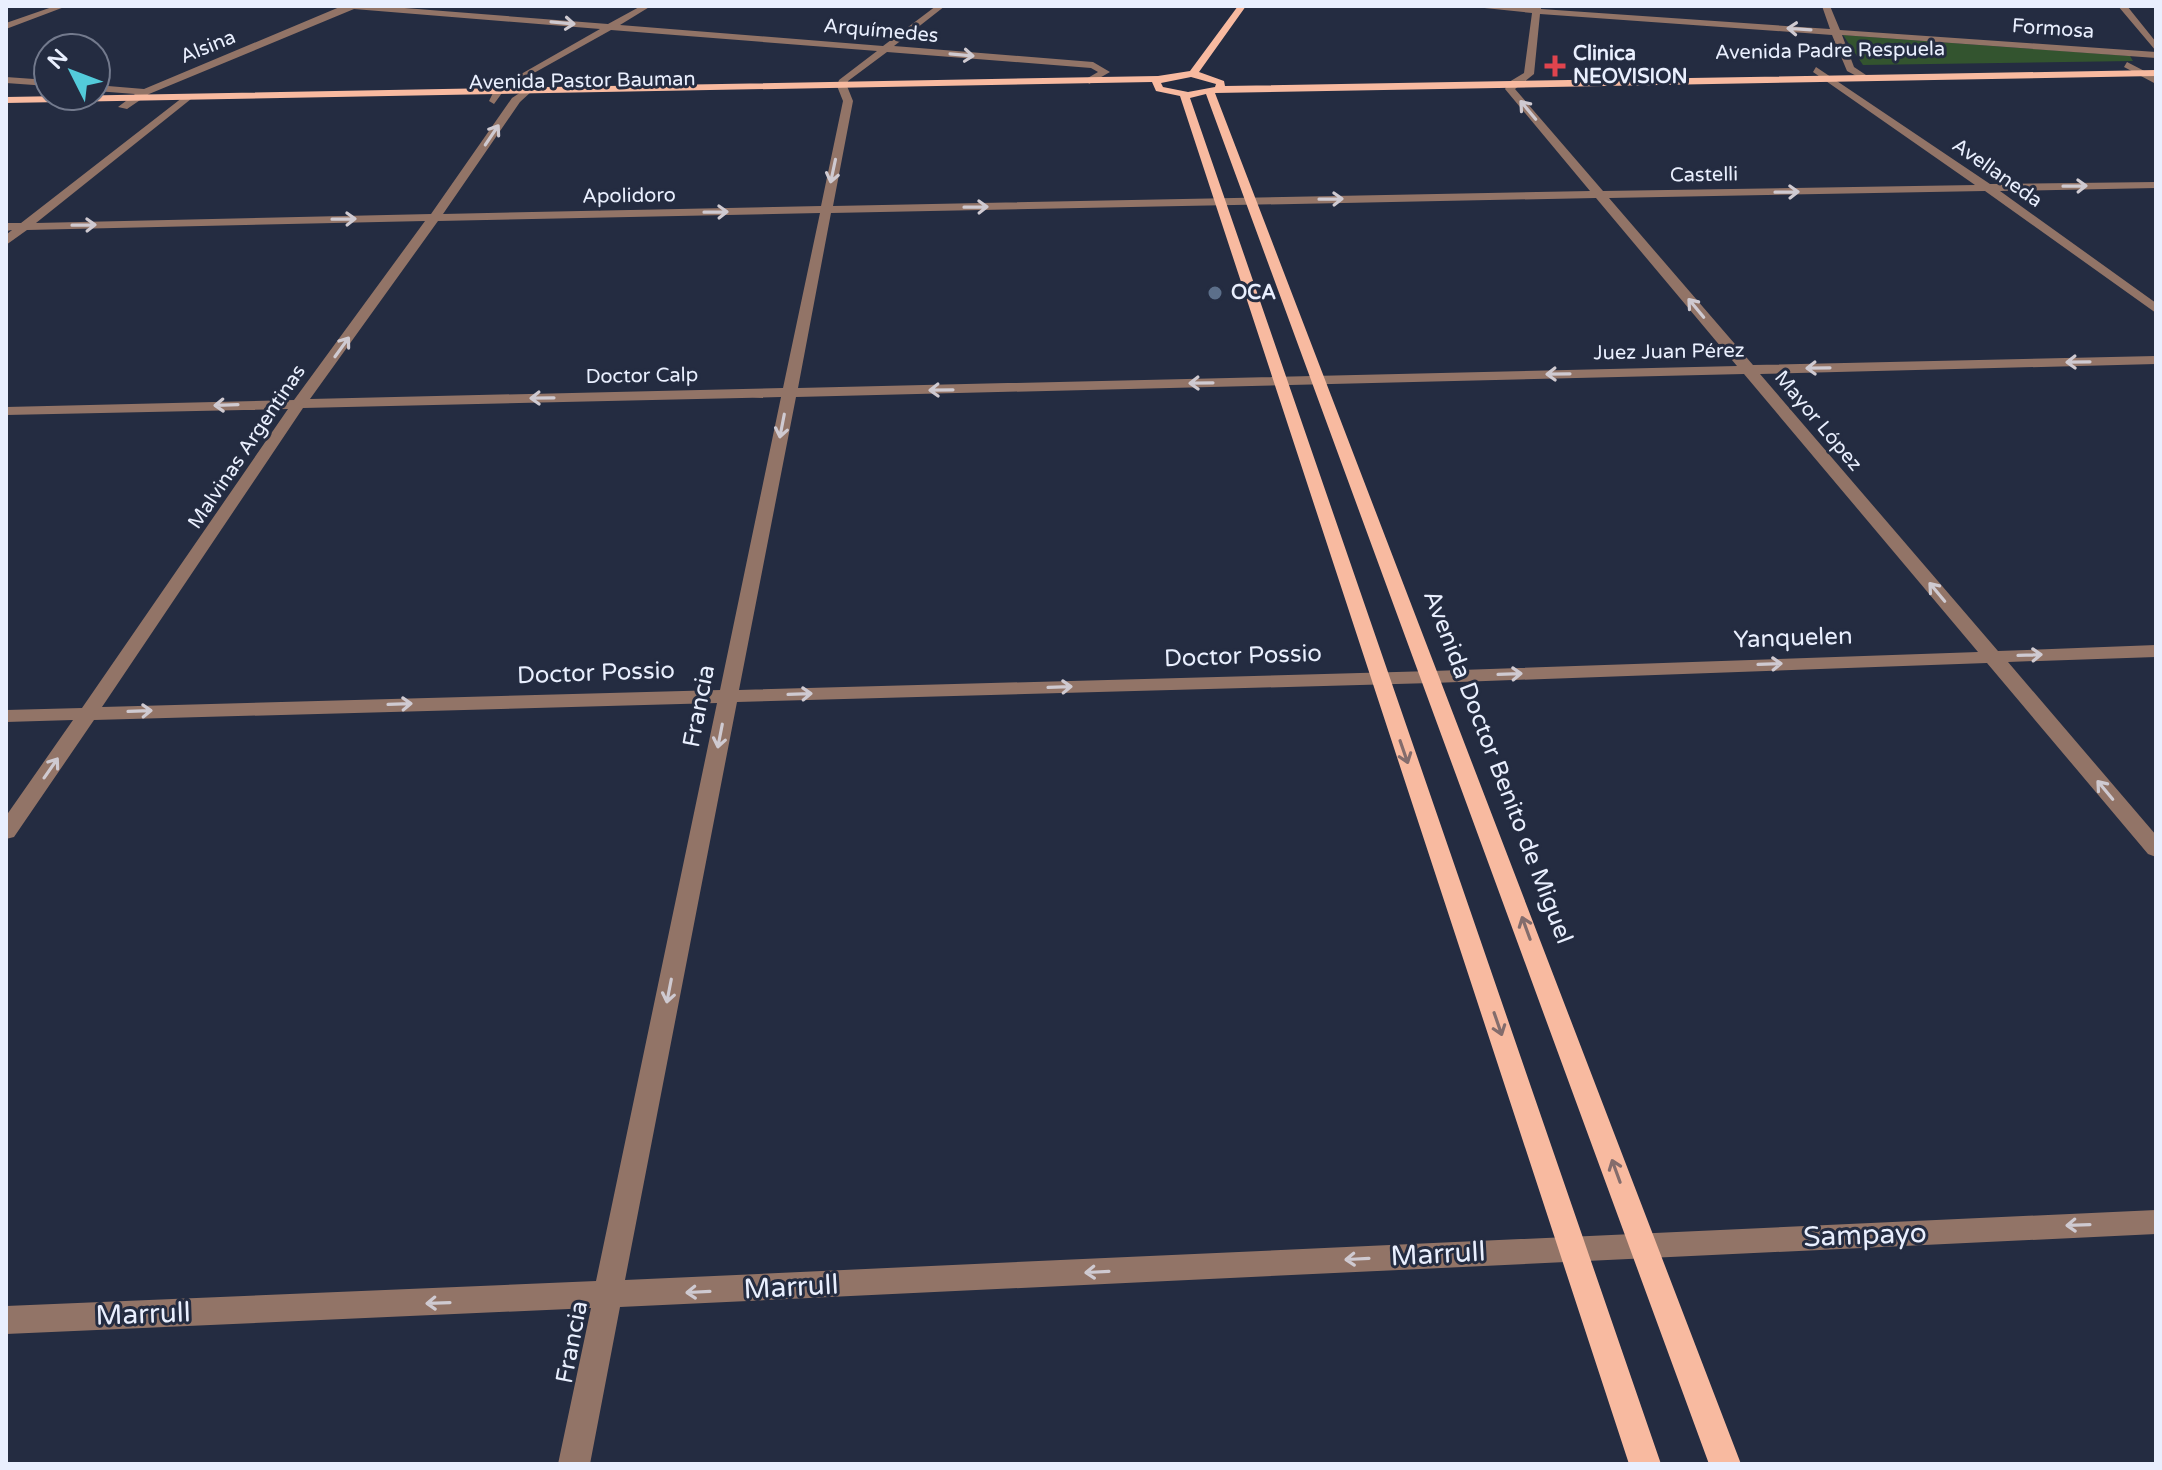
<svg xmlns="http://www.w3.org/2000/svg" width="2162" height="1470" font-family="'Varela Round',sans-serif">
  <rect width="100%" height="100%" fill="#242c41"/>
  <path fill="#33542f" d="M1843,35l287,21 3,5 -270,4z"/>
  <g fill="none" stroke-linecap="round" stroke-linejoin="round">
    <path fill="#927467" fill-rule="evenodd" d="M55,6h12l-61,23v-6z
      M342,6h37l229,18 33,-18h10l-31,19 263,21 53,-40h9l-51,40 199,16 17,10 -21,12 -3,-5 12,-7 -7,-4 -204,-16 -39,29 -1,5 6,15 -20,105 757,-15 -85,-102 4,-7 15,-9 8,-60 -67,-7h76v3l289,20 -8,-23h8l10,24 316,22v6l-314,-23 12,32 15,10 -5,3 -17,-9 -15,-36 -292,-21 -6,60 -19,15 88,102 372,-6 -162,-113 3,-5 174,117 166,-2v6l-156,3 156,112v10l-171,-122 -376,7 144,167 403,-9v8l-396,10 238,277 158,-6v12l-148,5 148,173v22l-8,-3 -161,-191 -555,20 -695,19 -112,578 1531,-70v24l-1536,73 -30,157h-32l33,-156 -585,26v-28l590,-25 121,-578 -623,17 -80,117 -8,2v-23l67,-96 -67,2v-12l76,-2 206,-299 -282,6v-8l288,-7 131,-179 -398,9 -21,15v-10l6,-5 -6,1v-8h15l166,-129 5,3 -1,2 -155,124 395,-9 81,-116 15,-10 5,3 -12,11 -77,112 378,-8 22,-105 -6,-15 2,-6 38,-29 -266,-21 -95,53 -14,10 -8,11 -5,-3 6,-12 105,-60 -246,-20 -205,85 -22,15 -9,-2 17,-13 -39,-3v-6l48,4zM1596,198l141,168 -939,22 33,-175zM820,213l-37,175 -473,11 128,-178zM1744,374l234,278 -546,19 -693,19 57,-293zM781,397l-61,293 -618,17 201,-299z
      M2118,6h9l29,36v9z
      M2127,62l29,15v7l-32,-17z
      M6,77l42,3v6l-42,-3z"/>
    <path fill="#f8baa0" fill-rule="evenodd" d="M1238,6h8l-47,66 25,9 1,5 931,-16v6l-941,17 526,1371h-32l-503,-1370 -16,4 471,1366h-32l-449,-1368 -24,-5 -4,-9 -1146,21v-6l1152,-21 32,-5zM1191,77l25,7 -1,3 -27,5 -25,-5 -2,-4z"/>
  </g>
  <defs><path id="oneway-shaft" d="M-6 0H5M1.5-3L5.5 0L1.5 3" fill="none" stroke-width="1.6" stroke-linecap="round" stroke-linejoin="round" transform="scale(2)"/></defs>
  <g stroke="#cfcad1">
    <use href="#oneway-shaft" transform="translate(563 23) rotate(5)"/>
    <use href="#oneway-shaft" transform="translate(1799 29) rotate(-176)"/>
    <use href="#oneway-shaft" transform="translate(962 55) rotate(5)"/>
    <use href="#oneway-shaft" transform="translate(1528 110) rotate(-130)"/>
    <use href="#oneway-shaft" transform="translate(492 135) rotate(-56)"/>
    <use href="#oneway-shaft" transform="translate(833 171) rotate(102)"/>
    <use href="#oneway-shaft" transform="translate(2075 186) rotate(-1)"/>
    <use href="#oneway-shaft" transform="translate(1787 192) rotate(-1)"/>
    <use href="#oneway-shaft" transform="translate(1331 199) rotate(-1)"/>
    <use href="#oneway-shaft" transform="translate(976 207) rotate(-1)"/>
    <use href="#oneway-shaft" transform="translate(716 212) rotate(-1)"/>
    <use href="#oneway-shaft" transform="translate(344 219) rotate(-1)"/>
    <use href="#oneway-shaft" transform="translate(84 225) rotate(-1)"/>
    <use href="#oneway-shaft" transform="translate(1696 308) rotate(-130)"/>
    <use href="#oneway-shaft" transform="translate(342 347) rotate(-54)"/>
    <use href="#oneway-shaft" transform="translate(2078 362) rotate(179)"/>
    <use href="#oneway-shaft" transform="translate(1818 368) rotate(179)"/>
    <use href="#oneway-shaft" transform="translate(1558 374) rotate(179)"/>
    <use href="#oneway-shaft" transform="translate(1201 383) rotate(179)"/>
    <use href="#oneway-shaft" transform="translate(941 390) rotate(179)"/>
    <use href="#oneway-shaft" transform="translate(542 398) rotate(179)"/>
    <use href="#oneway-shaft" transform="translate(226 405) rotate(178)"/>
    <use href="#oneway-shaft" transform="translate(782 426) rotate(101)"/>
    <use href="#oneway-shaft" transform="translate(1937 592) rotate(-130)"/>
    <use href="#oneway-shaft" transform="translate(2030 655) rotate(-2)"/>
    <use href="#oneway-shaft" transform="translate(1770 664) rotate(-2)"/>
    <use href="#oneway-shaft" transform="translate(1510 674) rotate(-2)"/>
    <use href="#oneway-shaft" transform="translate(1060 687) rotate(-2)"/>
    <use href="#oneway-shaft" transform="translate(800 694) rotate(-2)"/>
    <use href="#oneway-shaft" transform="translate(400 704) rotate(-2)"/>
    <use href="#oneway-shaft" transform="translate(140 711) rotate(-2)"/>
    <use href="#oneway-shaft" transform="translate(720 736) rotate(101)"/>
    <use href="#oneway-shaft" transform="translate(51 768) rotate(-55)"/>
    <use href="#oneway-shaft" transform="translate(2105 790) rotate(-130)"/>
    <use href="#oneway-shaft" transform="translate(669 991) rotate(101)"/>
    <use href="#oneway-shaft" transform="translate(2078 1225) rotate(178)"/>
    <use href="#oneway-shaft" transform="translate(1357 1259) rotate(177)"/>
    <use href="#oneway-shaft" transform="translate(1097 1272) rotate(177)"/>
    <use href="#oneway-shaft" transform="translate(698 1292) rotate(177)"/>
    <use href="#oneway-shaft" transform="translate(438 1303) rotate(178)"/>
  </g>
  <g stroke="#836c6c">
    <use href="#oneway-shaft" transform="translate(1404 752) rotate(71)"/>
    <use href="#oneway-shaft" transform="translate(1526 928) rotate(-110)"/>
    <use href="#oneway-shaft" transform="translate(1498 1024) rotate(71)"/>
    <use href="#oneway-shaft" transform="translate(1616 1171) rotate(-110)"/>
  </g>
  <path fill="#e0444e" stroke="#242c41" stroke-width="3" d="M1551 54h8v8h8v8h-8v8h-8v-8h-8v-8h8z"/>
  <circle fill="#5c6f8a" stroke="#242c41" stroke-width="3" cx="1215" cy="293" r="8"/>
  <g text-anchor="middle" dominant-baseline="central" stroke-width="6" stroke-linejoin="round" paint-order="stroke">
    <g font-size="20" fill="#e9effe" stroke="#242c41">
      <text transform="translate(2053 29) rotate(4)">Formosa</text>
      <text transform="translate(881 31) rotate(5)">Arquímedes</text>
      <text transform="translate(208 47) rotate(-22)">Alsina</text>
      <text transform="translate(1830 51) rotate(-1)">Avenida Padre Respuela</text>
      <text transform="translate(582 81) rotate(-1)">Avenida Pastor Bauman</text>
      <text transform="translate(1997 173) rotate(35)">Avellaneda</text>
      <text transform="translate(1704 175) rotate(-1)">Castelli</text>
      <text transform="translate(629 196) rotate(-1)">Apolidoro</text>
      <text transform="translate(1669 352) rotate(-1)">Juez Juan Pérez</text>
      <text transform="translate(642 376) rotate(-1)">Doctor Calp</text>
      <text transform="translate(1818 421) rotate(50)">Mayor López</text>
      <text transform="translate(247 447) rotate(-56)">Malvinas Argentinas</text>
    </g>
    <g font-size="20" font-weight="bold" fill="#e9effe" stroke="#242c41" text-anchor="start">
      <text x="1573" y="54">Clinica<tspan x="1573" dy="23">NEOVISION</tspan></text>
      <text x="1231" y="293">OCA</text>
    </g>
    <g font-size="24" fill="#e9effe" stroke="#242c41">
      <text transform="translate(1793 638) rotate(-2)">Yanquelen</text>
      <text transform="translate(1243 656) rotate(-2)">Doctor Possio</text>
      <text transform="translate(596 673) rotate(-2)">Doctor Possio</text>
      <text transform="translate(699 706) rotate(-79)">Francia</text>
      <text transform="translate(1498 767) rotate(69)">Avenida Doctor Benito de Miguel</text>
      <text transform="translate(572 1342) rotate(-79)">Francia</text>
    </g>
    <g font-size="28" fill="#e9effe" stroke="#242c41">
      <text transform="translate(1865 1235) rotate(-2)">Sampayo</text>
      <text transform="translate(1438 1254) rotate(-3)">Marrull</text>
      <text transform="translate(791 1287) rotate(-3)">Marrull</text>
      <text transform="translate(143 1314) rotate(-2)">Marrull</text>
    </g>
  </g>
  <rect width="2162" height="1470" fill="none" stroke="#e9effe" stroke-width="16"/>
  <g transform="translate(72 72) rotate(312)"><circle r="38" fill="#242c41" stroke="#737a8d" stroke-width="2"/>
  <path d="M0-6L14 30L0 20L-14 30Z" fill="#53cbda"/>
  <text y="-12" font-size="22" font-weight="bold" text-anchor="middle" fill="#e9effe">N</text>
  </g>
</svg>
